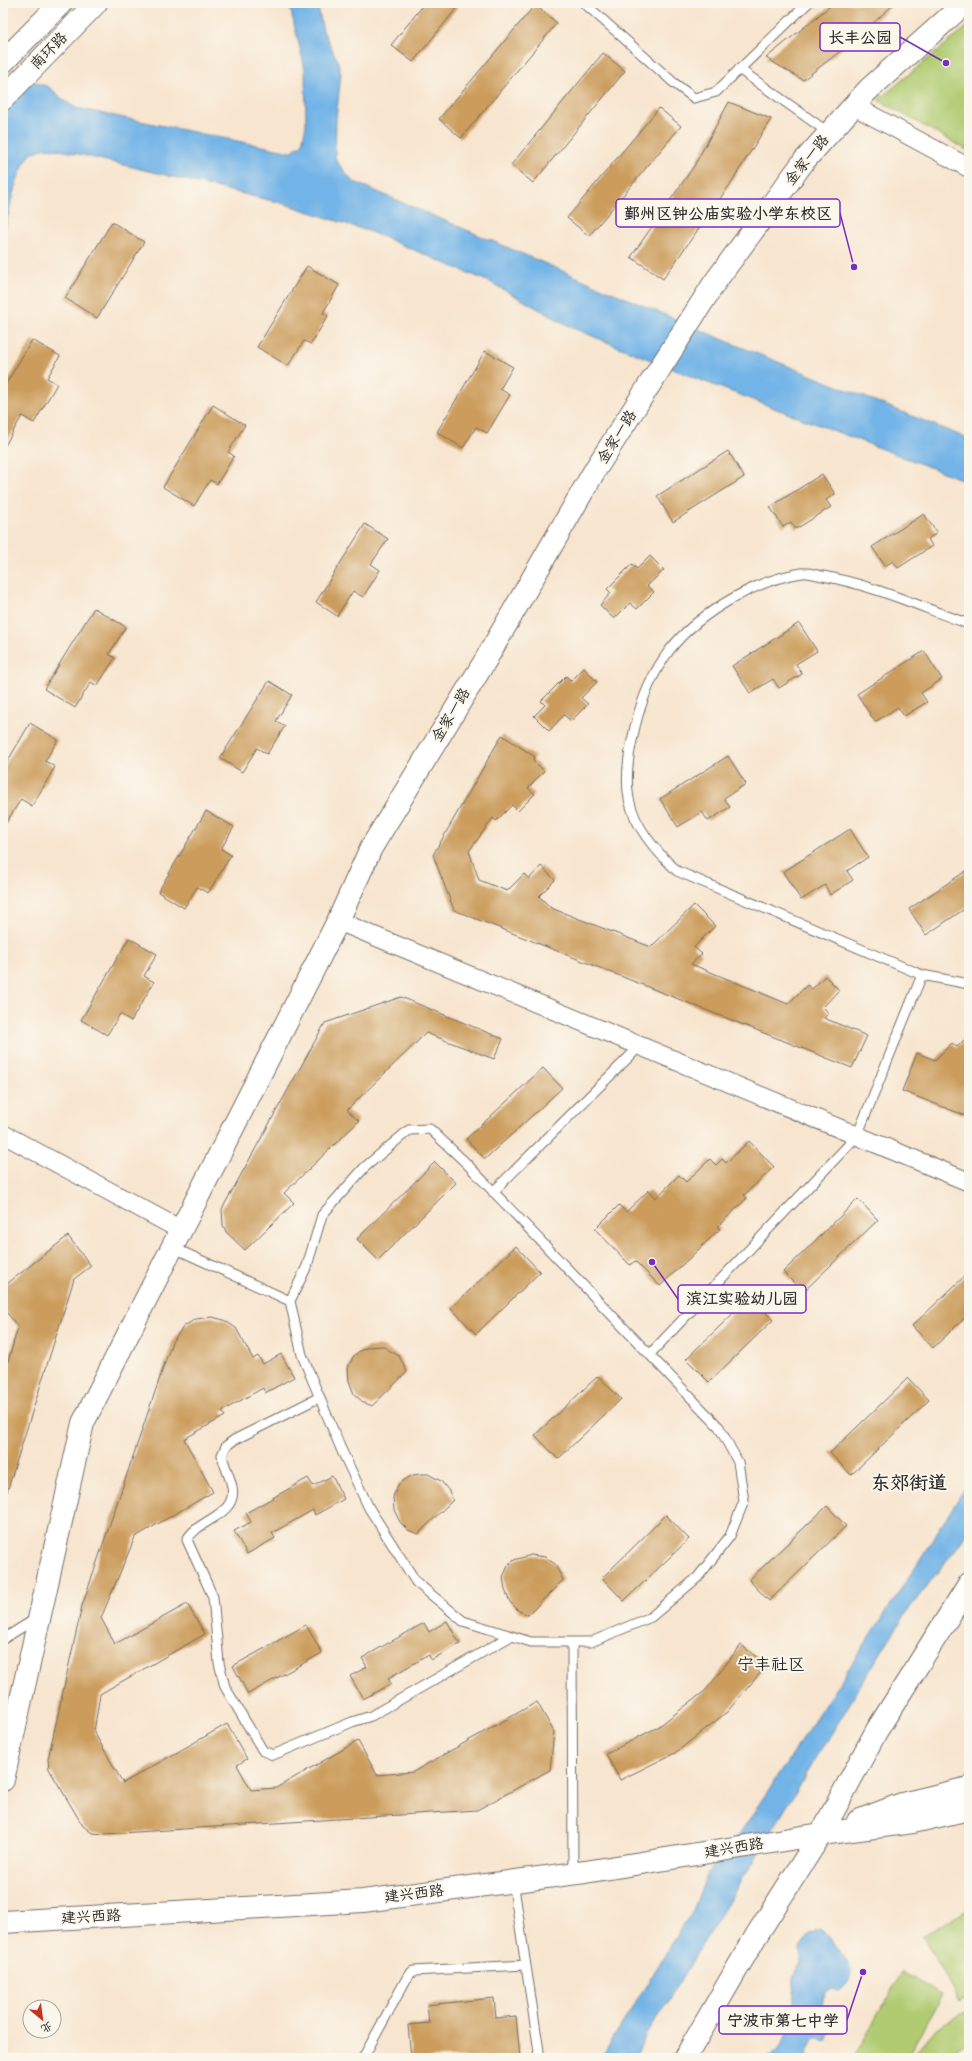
<svg xmlns="http://www.w3.org/2000/svg" width="972" height="2061" font-family="'Architects Daughter','LXGW WenKai TC',sans-serif">
  <rect width="100%" height="100%" fill="#fbf7ec"/>
  <filter id="ink" filterUnits="userSpaceOnUse"><feTurbulence type="fractalNoise" baseFrequency=".025" numOctaves="2"/><feDisplacementMap in="SourceGraphic" scale="8" xChannelSelector="R" yChannelSelector="G"/><feConvolveMatrix kernelMatrix="1 2 1 2 8 2 1 2 1" color-interpolation-filters="sRGB"/></filter>
  <filter id="wash" filterUnits="userSpaceOnUse"><feTurbulence type="fractalNoise" baseFrequency=".012" numOctaves="4" result="noise"/><feDisplacementMap in="SourceGraphic" scale="16" xChannelSelector="R" yChannelSelector="G"/><feGaussianBlur stdDeviation="0.9" result="paint"/><feColorMatrix in="noise" values="0 0 0 0 0 0 0 0 0 0 0 0 0 0 0 0 0 1.4 0 .05"/><feComposite in="paint" operator="in"/></filter>
  <g filter="url(#wash)">
    <rect width="100%" height="100%" fill="#f7e5cf"/>
    <path fill="#b0cb71" stroke="#6e7b4e" d="M969,25v126l-91,-51z
      M969,1909v88l-10,5 -37,-66z
      M902,1972l40,23 -36,63h-53z
      M969,2011v30l-9,4 -14,13h-35c13,-21 35,-38 58,-47z"/>
    <path fill="#72b4e7" stroke="#4e7089" d="M289,3h28l6,28 14,28 4,15 -5,45 -1,40 17,22 379,162 238,96v43l-274,-104 -98,-40 -26,-11 -81,-45 -119,-50 -86,-28 -215,-52c-8,-1 -20,-5 -28,-3 -6,2 -12,5 -15,10 -13,19 -20,61 -24,84v-149l29,-13 17,6 16,14 11,7 215,44 11,-8 4,-19 -1,-56z
      M969,1482v50l-57,73 -24,36 -255,417h-32l92,-148 15,-38 26,-30 162,-245z
      M819,1930c11,6 15,13 22,22 10,15 16,28 -3,39l-7,-2 -7,3 -2,13 10,6 -5,30 -4,1 -2,-5 -7,2 -8,14 2,5h-40c18,-11 26,-37 26,-57 0,-7 -2,-15 -1,-22 5,-16 10,-14 8,-32l7,-11z"/>
    <g id="blocks">
      <path fill="#cb9c5c" d="M425,3h36l-48,59 -22,-17z
        M834,3h61l-39,36 -53,41 -37,-22z
        M535,5l22,18 -96,115 -22,-19z
        M603,53l22,18 -92,112 -22,-18z
        M729,102l42,17 -42,67 -66,93 -32,-22 63,-91z
        M659,108l22,18 -92,110 -22,-18z
        M112,222l32,20 -47,76 -32,-20z
        M307,266l32,19 -16,28 5,3 -17,28 -7,-3 -16,25 -31,-19z
        M32,340l28,16 -13,22 10,6 -23,39 -12,-7 -19,33v-60z
        M485,351l28,16 -13,22 10,6 -23,38 -11,-6 -13,21 -26,-16z
        M213,405l32,20 -17,27 6,4 -17,28 -7,-4 -16,26 -31,-19z
        M728,451l16,26 -71,45 -16,-26z
        M822,474l13,20 -9,6 5,7 -35,22 -5,-7 -8,5 -13,-20z
        M924,514l13,19 -9,6 4,7 -34,22 -5,-7 -8,5 -13,-19z
        M365,524l23,15 -17,25 9,6 -17,27 -10,-6 -16,25 -21,-14z
        M650,556l14,14 -17,16 7,6 -17,17 -7,-6 -16,16 -14,-14 11,-12 -4,-4 25,-25 5,5z
        M94,608l32,19 -17,27 6,4 -18,28 -6,-4 -16,26 -31,-19z
        M799,623l18,28 -21,13 6,10 -23,14 -6,-9 -23,14 -18,-27z
        M924,651l18,28 -21,14 6,9 -23,14 -6,-9 -23,15 -18,-28z
        M584,668l13,14 -16,16 7,6 -17,17 -7,-6 -15,16 -15,-15 11,-11 -4,-4 25,-25 5,5z
        M269,681l23,14 -16,26 9,5 -18,28 -10,-6 -15,24 -22,-14z
        M30,723l28,17 -13,21 10,6 -23,39 -11,-7 -18,29v-59z
        M502,735l33,22 -2,3 11,11 -16,17 7,6 -17,17 -6,-6 -16,16 -3,-3 -24,33 10,29 28,11 17,-17 5,5 12,-13 14,14 -16,16 12,12 100,39 43,-42 21,21 -21,21 8,7 -11,10 97,40 19,-19 5,4 13,-13 14,14 -16,17 6,6 -5,5 43,18 -15,32 -398,-158 -21,-55z
        M728,756l18,28 -22,14 6,9 -22,14 -6,-9 -24,15 -18,-28z
        M206,811l28,16 -13,22 10,6 -23,38 -11,-6 -13,21 -26,-16z
        M850,829l18,28 -21,14 6,9 -23,15 -5,-10 -24,15 -18,-28z
        M969,869v37l-43,29 -17,-26z
        M129,938l28,16 -13,22 10,6 -23,39 -11,-7 -13,21 -26,-15z
        M401,997l102,42 -9,20 -68,-26 -79,77 12,11 -75,72 10,10 -49,47 -19,-18 -3,-7 -1,-16 103,-186z
        M969,1035v82l-67,-26 15,-38 18,7 17,-17 5,4z
        M543,1068l19,20 -77,71 -19,-20z
        M749,1141l25,26 -30,28 3,3 -30,29 3,2 -60,57 -25,-25 -5,4 -35,-36 24,-24 7,7 23,-22 7,8 23,-23 7,7 24,-23 6,6 6,-6 4,4z
        M435,1162l21,21 -78,77 -21,-21z
        M858,1199l20,21 -75,72 -20,-20z
        M68,1236l23,30 -17,13 -68,216 -3,-1v-115l15,-52 -15,-19v-21z
        M516,1246l24,26 -64,62 -25,-26z
        M969,1272v42l-36,34 -21,-22z
        M751,1296l22,24 -64,62 -23,-23z
        M212,1317l12,3 12,8 17,31 5,-3 5,8 18,-10 13,23 -29,16 -2,-5 -41,23 3,5 -41,23 29,53 -78,45 -34,81 14,26 72,-40 18,30 -105,60 -6,38 29,51 104,-59 20,35 -10,6 14,25 25,-2 82,-47 19,34 36,-3 124,-70 17,30 -4,38 -73,40 -372,24 -13,-1 -9,-7 -34,-57 -1,-10 34,-153 90,-264 12,-16 12,-7z
        M382,1346l17,10 8,16 -35,34 -9,-4 -9,-8 -5,-13 -1,-13 5,-11 5,-5 10,-5z
        M598,1376l23,23 -63,60 -23,-24z
        M908,1378l21,22 -78,75 -21,-22z
        M421,1474h7l13,7 8,10 4,9 -35,34 -10,-4 -8,-8 -6,-12 -1,-13 5,-12 6,-5 9,-5z
        M332,1476l12,23 -29,16 -2,-5 -41,23 3,5 -28,16 -13,-23 17,-9 -5,-9 62,-35 5,8z
        M827,1506l19,20 -77,75 -20,-21z
        M666,1515l23,24 -65,62 -22,-23z
        M531,1555l14,2 10,7 8,16 -35,35 -9,-4 -9,-9 -5,-12 -2,-13 5,-11 6,-6z
        M447,1621l13,23 -29,16 -2,-5 -41,23 3,6 -28,15 -13,-23 17,-9 -5,-9 62,-35 5,9z
        M306,1625l16,28 -74,41 -15,-28z
        M741,1645l26,20 -40,47 -52,41 -55,27 -14,-26 52,-27 48,-37z
        M494,1998l2,20 20,-2 4,42h-109l-3,-33 21,-2 -2,-18z"/>
    </g>
  </g>
  <g filter="url(#ink)">
    <use href="#blocks" fill-opacity="0" stroke="#726c64" stroke-width="1"/>
    <g fill="none" stroke-linecap="round" stroke-linejoin="round">
      <defs>
        <path id="lane" d="M584,3l90,80 20,15 22,-6 92,-89
          M739,69l90,64
          M969,624c-48,-17 -96,-39 -146,-48 -7,-1 -15,-4 -21,-3 -48,7 -111,44 -138,85 -15,22 -26,52 -31,78 -5,21 -8,41 -4,63 6,29 27,52 48,72l245,104 47,9
          M430,1129l36,34 253,264 19,35 6,39 -14,35 -32,41 -47,40 -60,25h-60l-68,-21 -47,-39 -47,-74 -28,-59 -39,-94 -12,-54 17,-35 15,-51 43,-48 44,-37z
          M493,1192l147,-146
          M172,1247l118,54
          M650,1354l207,-218 65,-161
          M320,1397l-86,43 -8,6 -4,9c2,11 8,21 10,32 6,29 -35,32 -45,53l26,57 6,66 6,24 38,64 10,4 79,-33 19,-6 140,-80
          M3,1639l34,-21
          M572,1642l1,232
          M513,1881l26,170 -2,7
          M363,2058l45,-82 5,-5 113,-6"/>
        <path id="street" d="M854,106l115,62
          M338,921l631,261
          M3,1134l178,96"/>
        <path id="secondary" d="M3,1780l80,-357 255,-502 33,-73 114,-187 110,-191 120,-188 89,-121 64,-71 97,-87
          M858,1821l44,-17 67,-16
          M3,1922l360,-21 222,-29 236,-38 92,-12 56,-13
          M685,2058l71,-122 65,-102 56,-104 92,-146"/>
        <path id="primary" d="M3,99l93,-96"/>
        <path id="highway" d="M3,62l58,-59"/>
      </defs>
      <use href="#lane" stroke="#726c64" stroke-width="11"/>
      <use href="#street" stroke="#726c64" stroke-width="20"/>
      <use href="#secondary" stroke="#726c64" stroke-width="24"/>
      <use href="#primary" stroke="#726c64" stroke-width="24"/>
      <use href="#highway" stroke="#726c64" stroke-width="24"/>
      <use href="#lane" stroke="#fff" stroke-width="9"/>
      <use href="#street" stroke="#fff" stroke-width="18"/>
      <use href="#secondary" stroke="#fff" stroke-width="22"/>
      <use href="#primary" stroke="#fff" stroke-width="22"/>
      <use href="#highway" stroke="#fff" stroke-width="22"/>
    </g>
  </g>
  <g text-anchor="middle" dominant-baseline="central" stroke-width="4" stroke-linejoin="round" paint-order="stroke">
    <g font-size="15" fill="#2b2b2b" stroke="#fbf7ec">
      <text transform="translate(49 51) rotate(-46)">南环路</text>
      <text transform="translate(807 160) rotate(-51)">金家一路</text>
      <text transform="translate(617 437) rotate(-58)">金家一路</text>
      <text transform="translate(451 715) rotate(-59)">金家一路</text>
      <text transform="translate(734 1848) rotate(-9)">建兴西路</text>
      <text transform="translate(414 1894) rotate(-7)">建兴西路</text>
      <text transform="translate(91 1917) rotate(-3)">建兴西路</text>
    </g>
    <g font-size="17" fill="#2b2b2b" stroke="#fbf7ec">
      <text x="771" y="1665">宁丰社区</text>
    </g>
    <g font-size="19" font-weight="bold" fill="#2b2b2b" stroke="#fbf7ec">
      <text x="909" y="1483">东郊街道</text>
    </g>
  </g>
  <path fill="none" stroke="#7b2cbf" stroke-width="1.5" d="M946 63L900 37M854 267L840 213M652 1262L678 1299M863 1972L847 2020"/>
  <g fill="#7b2cbf" stroke="#fbf7ec" stroke-width="1.5">
    <circle cx="946" cy="63" r="4"/>
    <circle cx="854" cy="267" r="4"/>
    <circle cx="652" cy="1262" r="4"/>
    <circle cx="863" cy="1972" r="4"/>
  </g>
  <g fill="#fbf7ec" stroke="#7b2cbf" stroke-width="1.5">
    <rect x="820" y="23" width="80" height="28" rx="4"/>
    <rect x="616" y="199" width="224" height="28" rx="4"/>
    <rect x="678" y="1285" width="128" height="28" rx="4"/>
    <rect x="719" y="2006" width="128" height="28" rx="4"/>
  </g>
  <g font-size="16" text-anchor="middle" font-weight="bold" fill="#2b2b2b">
    <text x="860" y="43">长丰公园</text>
    <text x="728" y="219">鄞州区钟公庙实验小学东校区</text>
    <text x="742" y="1304">滨江实验幼儿园</text>
    <text x="783" y="2026">宁波市第七中学</text>
  </g>
  <rect width="972" height="2061" fill="none" stroke="#fbf7ec" stroke-width="16"/>
  <g transform="translate(42 2019) rotate(151)"><circle r="19" fill="#fbf7ec" stroke="#a8a59f"/>
  <path d="M0-3L7 15L0 10L-7 15Z" fill="#c8321e"/>
  <text y="-6" font-size="11" font-weight="bold" text-anchor="middle" fill="#2b2b2b">北</text>
  </g>
</svg>
